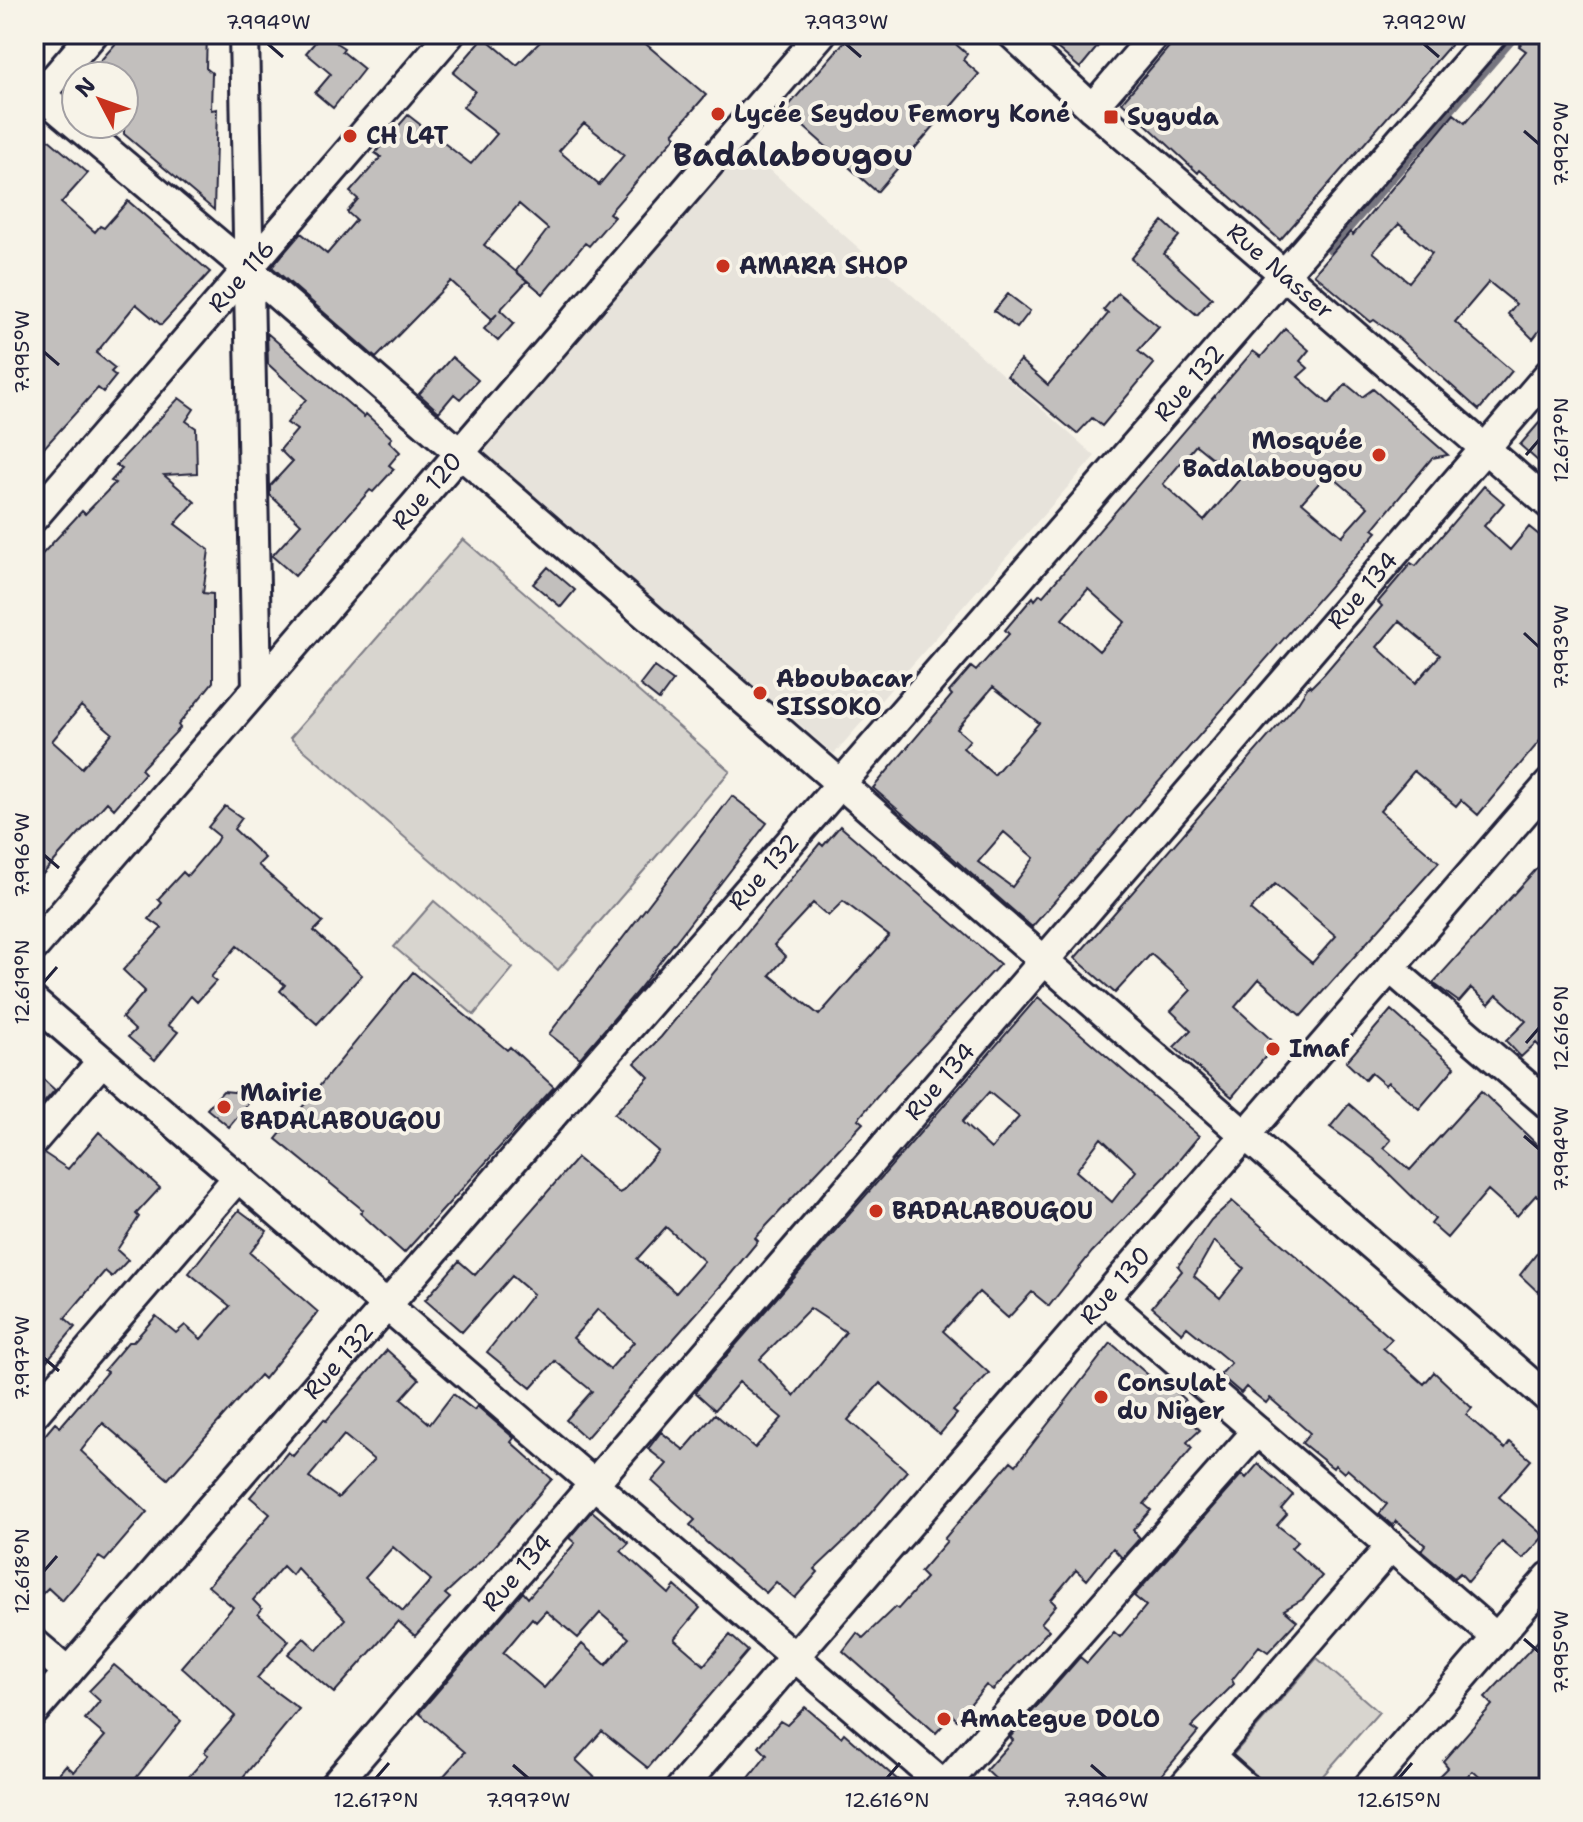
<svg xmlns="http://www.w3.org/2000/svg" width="1583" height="1822" font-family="'Shantell Sans',sans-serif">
  <rect width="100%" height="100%" fill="#f7f3e8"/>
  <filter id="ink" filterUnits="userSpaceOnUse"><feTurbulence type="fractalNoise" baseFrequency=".0125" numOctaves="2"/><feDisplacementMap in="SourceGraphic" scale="16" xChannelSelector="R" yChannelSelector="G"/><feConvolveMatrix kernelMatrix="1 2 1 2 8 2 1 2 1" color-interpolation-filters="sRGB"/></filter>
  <g filter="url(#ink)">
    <path fill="#e7e3db" d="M737,141l358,315 -261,298 -357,-306z"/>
    <path fill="#d8d5cf" stroke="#7d7c85" stroke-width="2" d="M463,539l267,232 -172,199 -268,-232z
      M434,901l79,67 -39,47 -80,-68z
      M1317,1658l62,54 -67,76h-41l-38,-33z"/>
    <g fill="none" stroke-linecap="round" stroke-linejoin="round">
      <path stroke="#76747f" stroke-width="7" d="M1330,251l188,-217"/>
    </g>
    <path fill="#c2bfbd" stroke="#22223b" stroke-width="2" fill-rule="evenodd" d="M124,34h83l-1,34 6,5 -1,37 6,-1 -3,101 -90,-76v-58h-37z
      M322,34l22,14 -2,3 22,18 -31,39 -18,-15 16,-19 -25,-21z
      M548,34h86l72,61 -33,38 3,3 -67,77 5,4 -25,29 -4,-3 -42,51 -27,-23 32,-42 -29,-25 -35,41 43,36 -27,29 14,13 -16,18 -14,-12 13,-15 -5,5 -41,-38 -75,77 -104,-91 29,-34 26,21 29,-34 -9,-8 11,-13 -8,-7 31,-35 -6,-4 33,-38 63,49 26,-30 -34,-27 12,-16 -22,-18 31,-36 33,28zM584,123l40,32 -25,30 -40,-34z
      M851,34h93l23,20 -4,6 16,14 -102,118 -92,-82z
      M1041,34h67l-28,34z
      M1180,34h280l-180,206 -80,-70 -2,3 -76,-71z
      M1529,34h20v284l-16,21 -25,-25 8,-10 -27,-22 -34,40 57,49 -33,39 -84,-75 -21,-15 -3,2 -57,-48 36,-42 3,3 101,-121 11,9 61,-72 -7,-5zM1399,224l33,29 -23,29 -36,-30z
      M34,127l54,46 -27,30 34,29 5,-6 4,2 24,-27 82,71 -49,53 -25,-21 -40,49 19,15 -4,4 5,4 -13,16 -5,-4 -64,71v-37l9,-10 -9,-8z
      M1163,221l16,15 -15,18 48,44 -15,17 -66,-56z
      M1118,293l41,34 -21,24 16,13 -52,62 -10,-8 -15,16 -70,-58 13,-16 28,25 60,-71 -5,-4z
      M1008,294l22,17 -13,17 -23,-17z
      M1285,329l24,21 -9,11 8,7 -10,9 31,27 17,-20 16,13 11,-8 75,66 -16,3 -59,71 4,3 -345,395 -159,-139 79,-93 -3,-3 22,-25 5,4 33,-37 -4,-4 28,-33 2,3 5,-6 3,2 210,-245 8,6zM1196,445l43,35 -35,41 -41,-37zM1328,473l40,34 -26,29 -40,-34zM1088,589l37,33 -26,29 -37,-32zM993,687l46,36 -45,52 -31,-27 7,-8 -13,-11zM1004,832l30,26 -22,29 -34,-25z
      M267,333l97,84 2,-3 26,24 -3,3 11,11 -11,13 5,4 -21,23 -3,-2 -75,86 -23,-20 29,-32 -31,-29v-9l22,-24 -12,-12 17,-20 -10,-7 19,-24 -38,-35z
      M452,357l26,23 -18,19 -6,-5 -15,18 -20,-18z
      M179,398l15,11 -8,12 10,7 1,45 -33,2 31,27 -20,22 34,26 -6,43 10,1v88l-35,43 2,3 -39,41 4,4 -31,36 -7,-7 -73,82v-321l48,-52 3,3 30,-31 -4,-2 11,-12 -6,-4zM81,706l31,27 -30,35 -30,-27z
      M1539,423l10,9v39l-29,-26z
      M1484,486l20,17 -20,23 26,24 19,-23 20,16v187l-71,85 -17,-15 -5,6 -42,-35 -34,40 59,51 -138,154 -42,-37 -24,28 41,37 -44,53 -58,-50 17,-17 -20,-19 20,-21 -40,-36 -36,39 -40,-35 222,-254 12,-19 2,2 13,-13 58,-68 -4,-4 33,-39 5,3zM1399,621l41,34 -24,28 -39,-36zM1275,884l61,52 -24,27 -62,-53z
      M548,567l27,23 -14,17 -28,-23z
      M654,667l19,14 -14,19 -19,-15z
      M732,796l35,27 -128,166 -59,69 -31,-24z
      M225,806l17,12 -8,11 31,29 -7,7 65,57 -9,9 48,44 -45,49 -37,-33 5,-6 -48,-39 -26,31 5,4 -19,21 -6,-6 -23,29 10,7 -23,28 -27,-23 7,-7 -13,-12 23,-27 -22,-21 39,-42 -13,-9 13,-16 -4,-4 25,-27 4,4 29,-34 3,-6 -11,-9z
      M840,826l160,138 -107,114 -35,41 5,4 -108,115 3,3 -33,40 -139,157 -20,-18 26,-29 -37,-30 -24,27 -44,-36 46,-58 -21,-18 -50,56 -37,-32 34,-39 16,14 102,-117 42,35 4,-2 35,-40 -44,-37 35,-37 -14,-14 26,-26 159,-194 3,3zM843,901l46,35 -70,79 -49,-40 16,-18 -12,-12 39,-42 15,13zM666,1227l38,34 -28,32 -39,-34zM598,1309l36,33 -24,27 -37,-31z
      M1549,855v181l-10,10 -3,-3 -15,14 -15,-16 20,-20 -29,-26 -8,9 -18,-16 -12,14 -26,-19z
      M413,972l94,78 3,-3 44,40 -150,166 -44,-40 3,-3 -87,-71z
      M1038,997l161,139 -34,41 -73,75 -43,54 -17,-14 -24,26 -29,-26 -36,39 46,42 -36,38 4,3 -17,20 -60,-51 -32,37 59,51 -50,58 -42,40 3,3 -23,26 -19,-16 -10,11 -60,-51 -16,-17 5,-5 -43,-39 15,-17 -19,-15 13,-17 23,18 31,-36 40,34 27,-30 -43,-36 -24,28 -20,-18zM989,1092l30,25 -28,32 -29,-27zM1101,1138l35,33 -24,31 -36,-31zM810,1308l36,24 -52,64 -34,-37z
      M1391,1010l64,57 -36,42 -31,-27 -3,3 -14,-12 -6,7 -19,-18z
      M34,1071l21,19 -21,24z
      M223,1091l33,3 -27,33 -22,-18z
      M1481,1091l68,65v50l-13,-11 -19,21 -29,-26 -41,48 -16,-14 4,-5 -61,-60 -44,-32 19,-23 42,36 -7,8 26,22z
      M99,1132l61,56 -24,26 3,3 -22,33 11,10 -16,17 -7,-6 -40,47 10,9 -41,49v-219l10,-4 24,16z
      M1232,1201l160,138 -9,9 41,36 10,-12 38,36 -6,7 39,34 5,-7 21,18 -32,37 45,39 -21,23 -21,-17 -34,40 -8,-9 -6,5 -33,-28 4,-5 -29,-24 -3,5 -14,-12 8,-10 -40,-35 -3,4 -9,-8 -2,3 -31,-25 8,-10 -40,-35 -4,5 -20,-16 -5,6 -21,-18 11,-12 -44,-36 -5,6 -30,-26 30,-36 -4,-5 33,-46zM1214,1241l30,27 -24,30 -26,-22z
      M239,1210l28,21 -17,22 68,59 -54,67 -4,-4 -92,104 -65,-56 -22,28 66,61 -42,49 -6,-4 -37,44 -14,-13 -14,14v-154l21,-25 5,4 47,-55 -3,-2 24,-28h5l23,-26 20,17 9,-8 16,14 29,-33 -41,-33z
      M1549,1238v42l-11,12 -18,-17z
      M1111,1343l43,37 4,-4 27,24 -8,8 23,22 -13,12 5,6 -48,56 7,6 -18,20 7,8 -18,20 -9,-10 -26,32 -11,-10 -25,30 5,5 -15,18 8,7 -56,60 -7,-5 -29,35 -5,-5 -16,18 -93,-82 14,-18 6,5 32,-31 3,2 28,-31 -6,-6 27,-31 -3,-2 67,-78 5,4z
      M387,1350l32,29 -18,20 29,25 23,-30 21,16 3,-4 37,32 -3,4 41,37 -70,81 -37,34 5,4 -35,38 -17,-15 -64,72 -46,-39 16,-16 13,12 28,-31 -48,-51 -5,7 -9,-9 -30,34 9,9 -4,5 31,27 -32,37 42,31 -65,79h-55l29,-33 -4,-3 31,-36 -54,-49 52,-60 -25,-21 62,-72 -20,-17 38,-45 5,4 31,-37 2,2zM344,1435l30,25 -36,38 -29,-21zM393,1547l38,33 -28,31 -38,-33z
      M1258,1464l35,31 -12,14 6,5 -10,11 21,16 -7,7 31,28 -19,23 -19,11 13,11 -29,31 -9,-6 -27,34 2,4 -43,43 7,5 -47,56h-146l-19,-18 27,-30 -3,-3 70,-80 7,6 27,-31 6,5 26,-31 -12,-10 108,-122 4,4z
      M592,1511l37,32 -8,8 48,43 6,-8 25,22 -26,31 30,26 26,-30 18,16 -100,117 -46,-37 -26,29 30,28h-173l32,-36 -46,-39 104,-121 5,6 47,-55 -6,-5zM546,1611l32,27 22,-25 29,25 -23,27 -24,-21 -38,44 -41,-35 29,-35 4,4z
      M1549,1629v159h-58l-18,-17 -20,17 -14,-12 9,-9 -5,-6 49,-56 -7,-7z
      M114,1665l67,56 -53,67h-82l20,-23 8,7 31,-36 -20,-17 15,-18 -11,-10z
      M805,1707l36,30 3,-4 63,55h-166l26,-33 -8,-8 21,-26 7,4z"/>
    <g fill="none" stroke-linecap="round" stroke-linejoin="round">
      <defs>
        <g id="minor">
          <path d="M244,34l13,654"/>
          <path id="s1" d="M1012,34l80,74 457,396"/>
          <path d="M34,89l215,181 1300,1129"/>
          <path d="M34,102l59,-68"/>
          <path d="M1092,108l64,-74"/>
          <path id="s2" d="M34,517l416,-483"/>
          <path id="s3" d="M34,947l787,-913"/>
          <path d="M1390,968l159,137"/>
          <path d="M34,1002l913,786"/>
          <path d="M34,1140l68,-79"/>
          <path d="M1104,1299l393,339"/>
          <path d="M34,1414l204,-237"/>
          <path d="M34,1643l34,29"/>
          <path id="s4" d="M34,1711l1459,-1677"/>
          <path d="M1210,1756l36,32"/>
          <path id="s5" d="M332,1788l1217,-1414"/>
          <path id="s6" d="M681,1788l868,-1004"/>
          <path d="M942,1788l315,-357"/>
          <path d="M1182,1788l209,-242"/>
          <path d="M1367,1788l182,-211"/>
        </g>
      </defs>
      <use href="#minor" stroke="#22223b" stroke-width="34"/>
      <use href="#minor" stroke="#f7f3e8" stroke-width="28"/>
    </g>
  </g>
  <path fill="none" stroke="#22223b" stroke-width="3" d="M268,44l15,13M846,44l15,13M1424,44l15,13M1524,131l15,13M44,352l15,13M1526,455l13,-15M1524,633l15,14M44,855l15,13M44,982l13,-15M1526,1043l13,-15M1524,1136l15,13M44,1358l15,13M44,1571l13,-15M1524,1639l15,13M513,1765l15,13M1091,1765l15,13M376,1778l13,-15M887,1778l13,-15M1399,1778l13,-15"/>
  <g fill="#c8321e" stroke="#f7f3e8" stroke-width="3">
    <circle cx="718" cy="114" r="8"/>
    <rect x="1103" y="109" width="16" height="16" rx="4"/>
    <circle cx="350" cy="136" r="8"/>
    <circle cx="723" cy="266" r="8"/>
    <circle cx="1379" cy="455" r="8"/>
    <circle cx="760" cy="693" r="8"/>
    <circle cx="1273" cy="1049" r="8"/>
    <circle cx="224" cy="1107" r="8"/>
    <circle cx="876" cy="1211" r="8"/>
    <circle cx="1101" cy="1397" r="8"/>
    <circle cx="944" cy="1719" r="8"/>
  </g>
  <g text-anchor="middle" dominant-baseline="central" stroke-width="8" stroke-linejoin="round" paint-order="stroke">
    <g font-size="24" font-weight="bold" fill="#22223b" stroke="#f7f3e8" text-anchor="start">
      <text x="734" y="114">Lycée Seydou Femory Koné</text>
      <text x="1127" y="117">Suguda</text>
      <text x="366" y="136">CH L4T</text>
      <text x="739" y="266">AMARA SHOP</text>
      <text x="1363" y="441" text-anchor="end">Mosquée<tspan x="1363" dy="28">Badalabougou</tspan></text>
      <text x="776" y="679">Aboubacar<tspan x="776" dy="28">SISSOKO</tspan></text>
      <text x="1289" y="1049">Imaf</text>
      <text x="240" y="1093">Mairie<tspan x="240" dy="28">BADALABOUGOU</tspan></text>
      <text x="892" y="1211">BADALABOUGOU</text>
      <text x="1117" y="1383">Consulat<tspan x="1117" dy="28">du Niger</tspan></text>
      <text x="960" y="1719">Amategue DOLO</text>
    </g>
    <g font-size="24" fill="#22223b" stroke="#f7f3e8">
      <text stroke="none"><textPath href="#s1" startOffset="358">Rue Nasser</textPath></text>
      <text stroke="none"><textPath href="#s2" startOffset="318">Rue 116</textPath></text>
      <text stroke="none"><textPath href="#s4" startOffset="1760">Rue 132</textPath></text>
      <text stroke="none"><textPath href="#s3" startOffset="602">Rue 120</textPath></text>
      <text stroke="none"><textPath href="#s5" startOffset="1580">Rue 134</textPath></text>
      <text stroke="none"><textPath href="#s4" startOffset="1112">Rue 132</textPath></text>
      <text stroke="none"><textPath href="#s5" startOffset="932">Rue 134</textPath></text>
      <text stroke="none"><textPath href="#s6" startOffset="664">Rue 130</textPath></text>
      <text stroke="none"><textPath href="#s4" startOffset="464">Rue 132</textPath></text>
      <text stroke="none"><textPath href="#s5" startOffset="284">Rue 134</textPath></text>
    </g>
    <g font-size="32" font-weight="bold" fill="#22223b" stroke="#f7f3e8">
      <text x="793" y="154">Badalabougou</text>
    </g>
  </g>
  <rect width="1583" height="1822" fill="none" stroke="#f7f3e8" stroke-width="88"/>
  <g transform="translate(100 100) rotate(311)"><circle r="38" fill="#f7f3e8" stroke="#a29fa3" stroke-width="2"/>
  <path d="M0-6L14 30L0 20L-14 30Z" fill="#c8321e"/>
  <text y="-12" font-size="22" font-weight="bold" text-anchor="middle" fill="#22223b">N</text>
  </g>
  <rect x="44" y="44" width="1495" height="1734" fill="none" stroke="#22223b" stroke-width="3"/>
  <g font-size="20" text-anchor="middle" fill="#22223b">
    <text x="268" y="29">7.994°W</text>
    <text x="846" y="29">7.993°W</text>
    <text x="1424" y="29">7.992°W</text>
    <text transform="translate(1561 144) rotate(-90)" y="7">7.992°W</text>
    <text transform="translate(22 352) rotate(-90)" y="7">7.995°W</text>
    <text transform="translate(1561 440) rotate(-90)" y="7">12.617°N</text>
    <text transform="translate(1561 647) rotate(-90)" y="7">7.993°W</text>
    <text transform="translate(22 855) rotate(-90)" y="7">7.996°W</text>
    <text transform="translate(22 982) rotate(-90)" y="7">12.619°N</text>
    <text transform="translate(1561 1028) rotate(-90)" y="7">12.616°N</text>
    <text transform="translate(1561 1149) rotate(-90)" y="7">7.994°W</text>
    <text transform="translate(22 1358) rotate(-90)" y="7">7.997°W</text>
    <text transform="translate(22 1571) rotate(-90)" y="7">12.618°N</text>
    <text transform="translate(1561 1652) rotate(-90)" y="7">7.995°W</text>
    <text x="376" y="1807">12.617°N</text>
    <text x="528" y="1807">7.997°W</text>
    <text x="887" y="1807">12.616°N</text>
    <text x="1106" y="1807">7.996°W</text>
    <text x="1399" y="1807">12.615°N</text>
  </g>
</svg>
